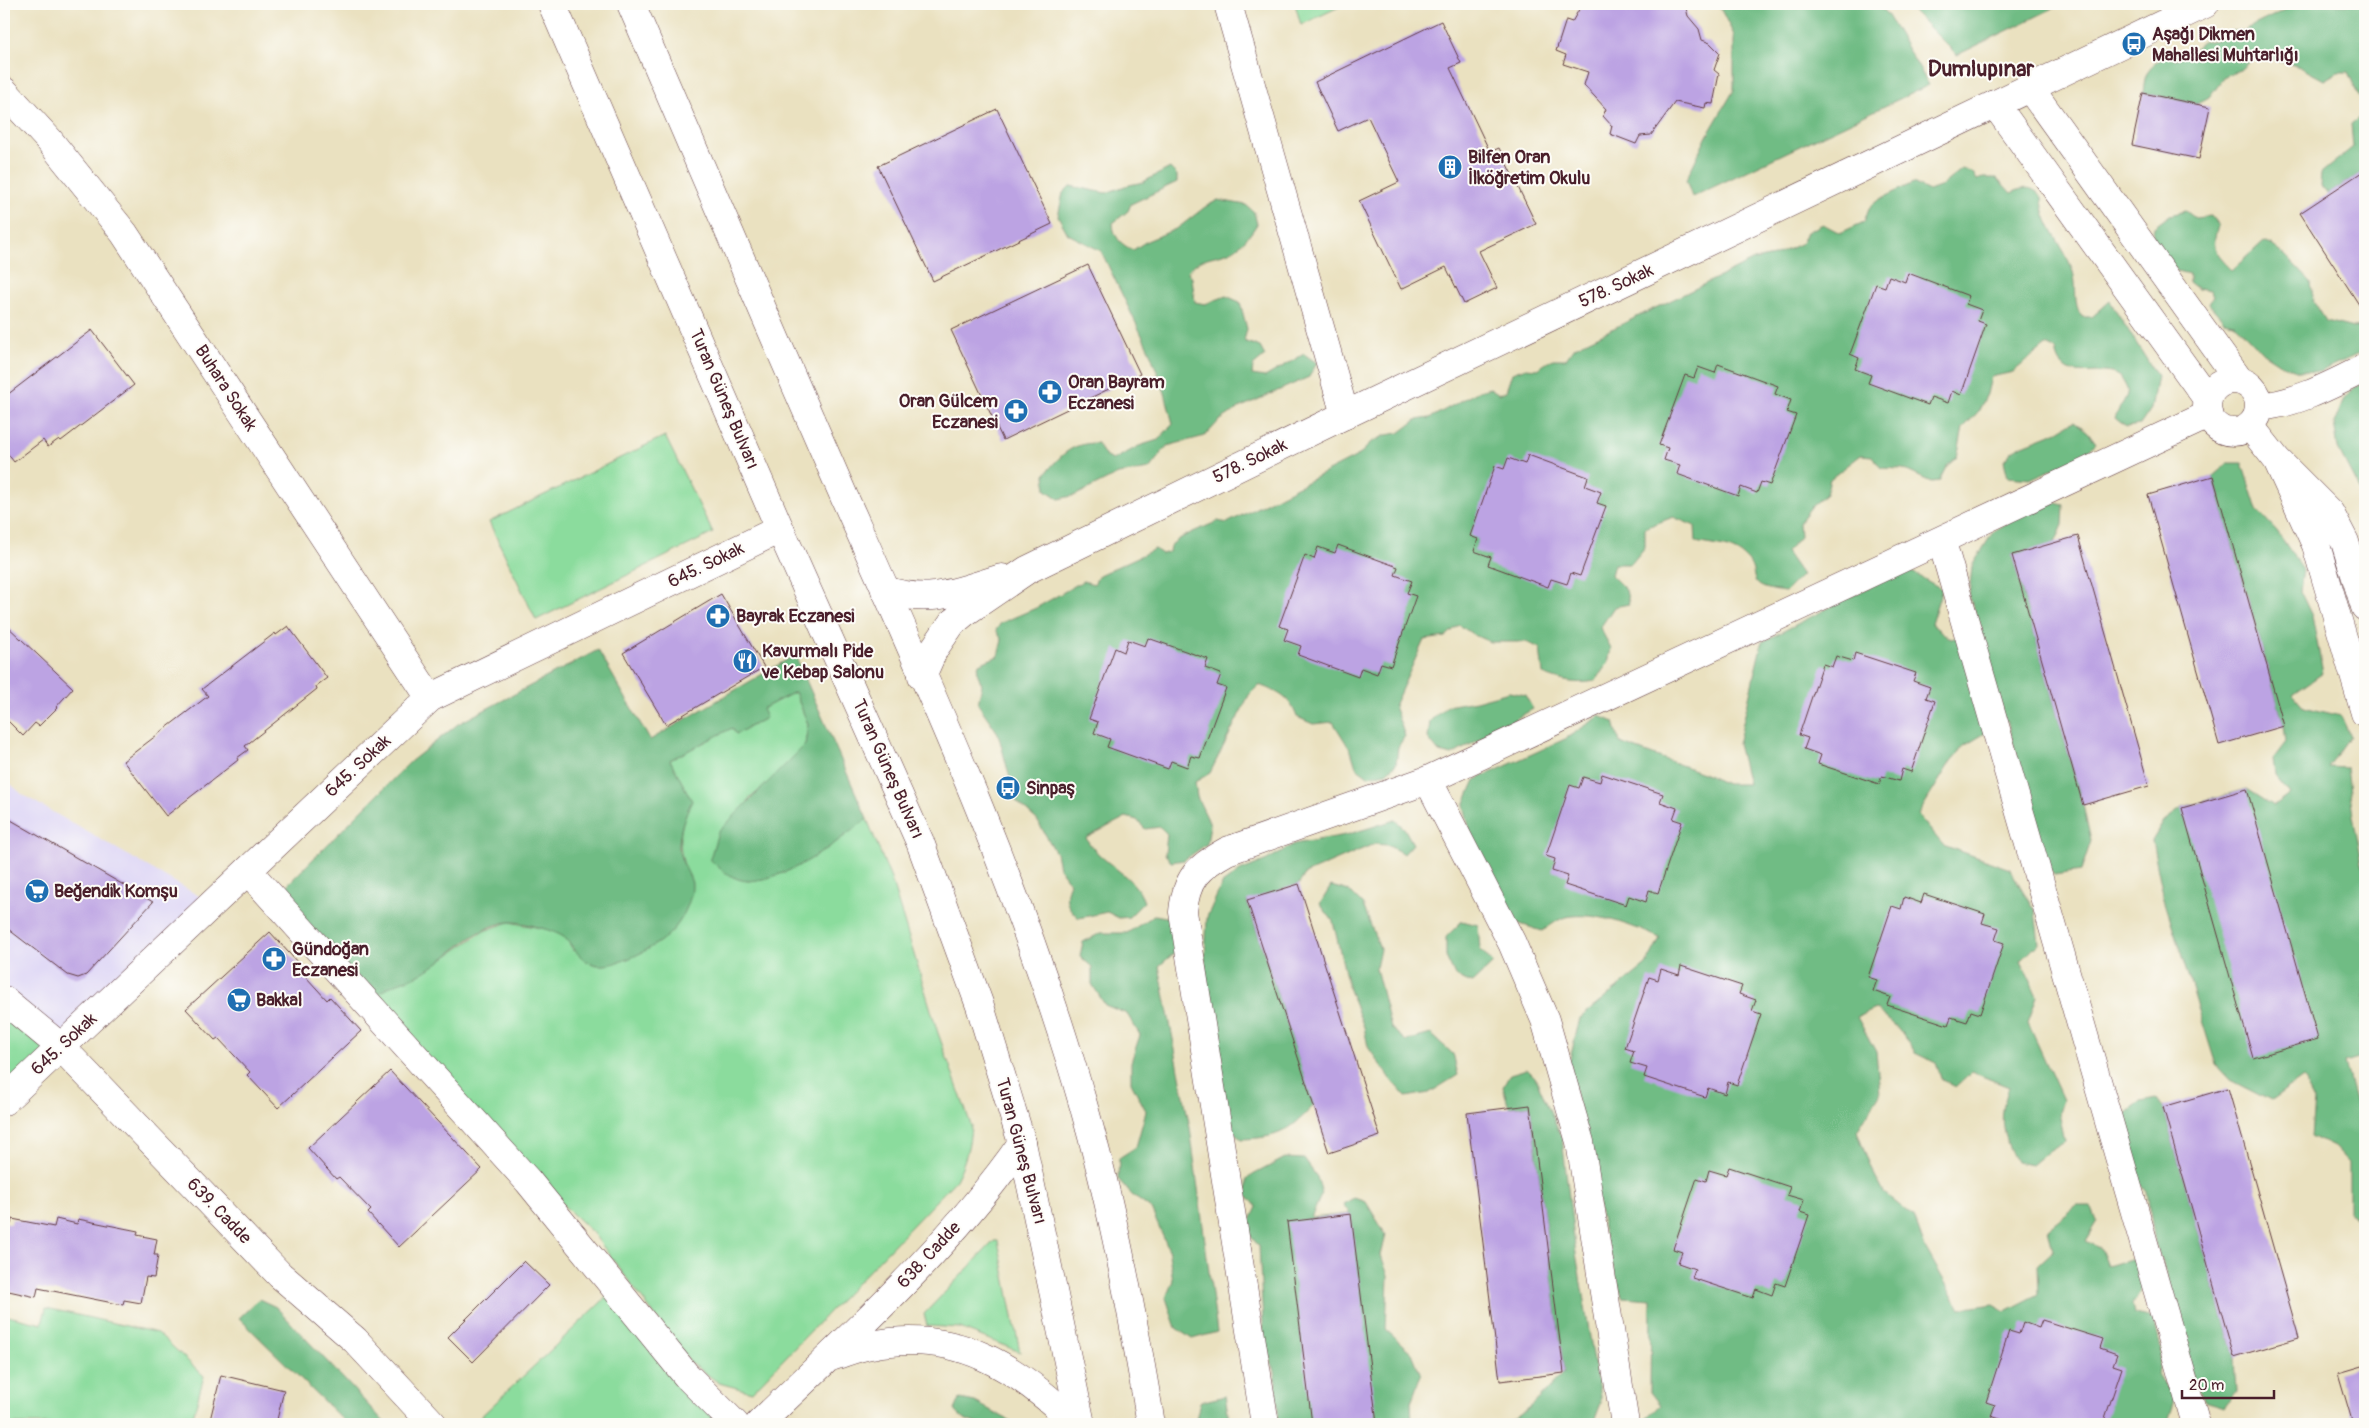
<svg xmlns="http://www.w3.org/2000/svg" width="2369" height="1428" font-family="Pangolin,sans-serif">
  <rect width="100%" height="100%" fill="#fdfcf7"/>
  <filter id="ink" filterUnits="userSpaceOnUse"><feTurbulence type="fractalNoise" baseFrequency=".02" numOctaves="2"/><feDisplacementMap in="SourceGraphic" scale="10" xChannelSelector="R" yChannelSelector="G"/><feConvolveMatrix kernelMatrix="1 2 1 2 8 2 1 2 1" color-interpolation-filters="sRGB"/></filter>
  <filter id="wash" filterUnits="userSpaceOnUse"><feTurbulence type="fractalNoise" baseFrequency=".0096" numOctaves="4" result="noise"/><feDisplacementMap in="SourceGraphic" scale="20" xChannelSelector="R" yChannelSelector="G"/><feGaussianBlur stdDeviation="1.12" result="paint"/><feColorMatrix in="noise" values="0 0 0 0 0 0 0 0 0 0 0 0 0 0 0 0 0 1.4 0 .05"/><feComposite in="paint" operator="in"/></filter>
  <g filter="url(#wash)">
    <rect width="100%" height="100%" fill="#eae1c0"/>
    <path fill="#ddd5f6" d="M4,778l19,17 190,109 -152,143 -57,-47z"/>
    <path fill="#8bdc9d" stroke="#6a7e64" d="M1295,4h50l-44,21z
      M665,436l48,97 -177,87 -47,-98z
      M795,692l13,32 -3,21 -28,30 -29,25 -1,81 37,-8 43,-25 40,-29 24,60 47,154 33,92c-1,20 -6,38 -15,55l-204,212 -33,-9 -29,-21 -98,-130 -58,-54 -160,-180 12,-11 34,-13 64,-43 25,-9 42,8 14,7 9,14 118,-68c-16,-29 -15,-53 -1,-82l-21,-41 62,-33 4,7 30,-16 -5,-9z
      M4,1000l57,47 -57,54z
      M994,1241h4l22,111 -60,-24 -33,-2 -3,-12z
      M615,1289l120,135h-262z
      M46,1308l112,25 46,43 -13,48h-187v-109l38,9z"/>
    <path fill="#70bc84" stroke="#5d6e58" d="M1718,4h159l10,10 42,71 -237,112 -6,-17 21,-44 27,-46v-55z
      M1906,4h156l-105,51z
      M2297,4h68v101l-7,-11 -10,-22h-10l-14,8 -24,-13 -33,-10 -14,1 -13,12 -17,8 -14,19 -12,7 -54,-11c2,-21 4,-26 23,-37l10,3 11,-4 15,-13 14,-2 15,-9h11z
      M2365,107v63l-36,24 -9,-7 1,-14 32,-26 -2,-23 9,-7z
      M1170,168l7,7v7l-46,22 -3,7 -15,12c0,13 8,22 20,27l14,-9 31,-13 27,-21 13,-7 28,5 8,7 3,12c-6,10 -16,23 -28,28 -16,6 -30,4 -41,20l4,6 3,24 10,2 21,-8 14,6 7,27 -3,12 16,6 5,9 -12,10 -1,9 13,2 39,-23 13,9 -8,14 -70,31 -20,13 -14,15 -38,10 -18,23 -31,5 -42,21 -17,4 -13,-9 -1,-16c16,-19 26,-31 52,-31l9,14 7,3 26,-14 19,-6 15,-16 -8,-31 -16,-43 -48,-99 -33,-17 -10,-18 5,-23 7,-7 36,7 19,-7 18,-4z
      M1962,169l11,4 4,7 6,-2h14l14,15c14,-6 20,-8 31,4 0,28 23,49 31,75 5,16 -1,31 9,45h10l18,-16 47,75 -6,33 -11,16 -14,2 -11,-9c3,-9 10,-17 12,-24 1,-5 -1,-7 -3,-11 -14,-27 -61,10 -68,-33l-10,-5 -33,27 -22,5 -4,17 -9,18 -15,16 -6,29 -11,10 -7,14 -8,1 -28,-13 -22,-1 -9,-12 -11,-1 -31,24 -4,15 -15,13 -12,16 1,14 -14,15 16,23 -17,17c-48,-6 -19,-18 -43,-37 -13,-10 -30,-9 -46,-13l-1,-16 -22,-9 -28,11v19l-14,17h-17l-3,11 15,15 3,14 -15,3 -14,21 11,20 -3,15 -13,18c-20,4 -34,0 -52,-7l-3,-26 -14,-6h-36l-16,-7 -15,-10 -14,12 -21,3 -30,66 11,30 -7,11 -2,17 -10,9 -18,3 -12,-9 -5,-16 -18,-29 -20,2 -16,-7c-7,-20 -19,-25 -38,-32l-10,10 -39,78 -15,9 2,15 13,27 -3,20 -23,16 -13,2 -6,-8 2,-20 -7,-7 -15,2 -8,-9 -11,-3 -40,21c14,26 49,36 58,64l-15,15 -10,1 -12,-6 -28,6c-12,-10 -16,-20 -9,-35l-11,-15 -3,-15 -19,-33 -21,-19 -18,-68 -20,-29 4,-19 -5,-13 2,-8 19,-8 4,-16 -6,-10 5,-7 35,-15 47,-27 11,3 5,-9 56,-26 7,5 7,-2 1,-6c13,-12 32,-17 48,-25l9,2 134,-69 9,-11 16,-8 13,-2 17,-13 14,-2 49,-27 11,-3 9,6 7,-3 6,-18 14,-5 11,1 16,-10h13l9,-12 179,-87 20,-4 28,-13 5,-11 16,-8 17,9 24,-11 5,-14 9,-8 35,-17 16,8 11,-4z
      M2186,211l9,7 16,-2 7,9c-7,24 -3,28 14,45l31,-28 10,4 13,10 25,26 2,18 13,21 27,7 12,-1v24l-46,21 -20,-1 -19,-7 -17,-11 -29,-30 -10,-2 -15,-17 4,-8 -3,-5 -12,-2 -9,-7v-8l-12,-3 -25,-32 2,-12 16,-12z
      M2365,383v118l-27,-52 -4,-25 10,-25 11,-12z
      M2074,421l14,11 8,11 -14,13 -52,23 -22,-2 -4,-16 8,-10 11,-6 35,-14z
      M2228,463h14l15,47 20,21 26,39 -3,21 12,25 11,57 -30,21 11,13 37,9 9,20 -22,31 19,1 6,48 9,47 3,6v188l-20,6 20,72 -1,88 -15,-9v-51l-15,-16 -23,-11 3,-36 -11,-22 -32,23 -41,-21 -14,-15 -52,-166 -12,-58 12,-20 18,-13 65,-19 27,17 16,-12 -15,-18 -2,-17 13,-17 -2,-16 -71,-250z
      M2051,502l13,3 -1,20 -8,18 -43,12 71,250 8,36 -10,30 -27,4 -9,-12 -38,-143 -43,26 -13,15 -33,54 25,30 67,24 25,42 4,32 -18,18 16,35 -9,27 35,77 -4,13 6,28 -15,9 -18,15 -16,-3c-15,-31 -18,-42 -7,-75l-37,-15 -16,15 -14,-7 -6,-17 -21,-10 -17,-25 -23,-19 -18,8 19,35 4,42 -23,37 14,37 13,25 30,24 11,30 35,62 34,-5 12,7 33,-17 -1,-29 15,-14 -5,-22 29,-23h14l6,15 -12,20 16,8 7,17 29,-9 10,25 -15,22 2,11 20,4 7,31 -3,27 17,20 -9,27h-521v-5l15,-14 -10,-13 1,-93 -29,-2 -15,-50 -38,-184 11,-45 66,-53 14,-27c-28,-12 -63,-27 -94,-21 -8,2 -17,10 -24,14l-28,-9 -40,-73 -10,-44 11,-25 90,-41 35,-23 14,6 6,21 83,30 23,11h22l-10,-40 24,-102 129,-66 21,-4 30,17 -11,35 20,15 31,-9 -13,-34 3,-30 21,-34 26,-17z
      M598,650l52,90 145,-85 72,164c-33,25 -74,59 -118,62 -15,0 -30,-12 -39,-22l8,-27 87,-87 3,-21 -13,-32 -33,17 4,9 -30,16 -4,-6 -62,32 22,41c-8,15 -13,31 -13,47 0,13 12,27 13,36 1,13 -9,35 -18,45 -13,16 -60,42 -81,35 -13,-4 -19,-16 -27,-25 -7,-8 -47,-18 -57,-17 -34,4 -60,36 -88,52 -18,9 -30,8 -47,24l-96,-104 132,-132 48,-38z
      M1509,692l16,3 8,14 -81,46 -13,-3 -11,-14 2,-17 17,-15 29,-5z
      M1395,820l9,8 9,16 -9,10 -17,-9 -13,-1 -69,30 -6,10 -52,17 67,204c-25,27 -36,33 -73,34l-13,-11 -22,-140 -1,-29 2,-42 15,-33 18,-13 27,-11 27,-16 52,-9z
      M1331,886l18,5 14,14 17,44 -4,19 15,60 15,13 25,-7 22,20 5,21 -29,18 -23,4 -16,-18 -22,-32 -4,-20 -15,-37 -16,-69 -13,-17z
      M1155,915l16,3 9,30 -21,18 31,162 27,204 -25,7 -16,-11 -10,-30 7,-18 -5,-32 -17,-39 -19,-14 -14,-16 1,-21 17,-11 10,-36 -15,-29v-20l9,-27 -13,-21 -22,-9 -13,-21v-17l-12,-11 3,-14 18,-9h26z
      M1462,921l16,4 2,24 13,14 -21,20 -17,-7 -9,-19v-20z
      M1527,1069l8,8 27,61 13,109 26,156 -8,21h-85l25,-19 31,-32 -34,-268 -21,2 -6,-20 7,-13z
      M2156,1099l7,8 71,250 2,36 -11,14 -20,-6 -10,-15 -15,-45 -4,-38 -21,-60 -8,-51 -12,-15 -12,-52 3,-11 15,-12z
      M1285,1158l19,1 13,18 5,16 -11,25 39,-4 -7,-10 11,-6 12,4 20,33 -5,20 7,21 -2,54 26,23 9,22 -10,27 1,22h-133l-4,-53 -11,-28 -5,-97 -13,-15 11,-24 -10,-12v-17z
      M259,1299l17,8 110,117h-39l-108,-106z
      M1225,1396l5,28h-35l5,-22z
      M960,1399l15,3 41,22c-21,0 -50,4 -61,-14z"/>
    <g id="blocks">
      <path fill="#bca3e3" d="M1582,4l24,3 11,-3h42l27,4 2,8 11,13 3,11 8,3 10,10 -6,17 5,4 -6,30 -7,-1 -1,5 -30,-6 -24,33 -11,1 -4,8 -26,-10 2,-8 -9,-10 3,-7 -22,-24 4,-13 -25,-8 3,-9 -10,-4 10,-31 6,2z
        M1441,21l20,42 -11,5 40,84 9,-4 37,76 -57,27 18,37 -33,16 -18,-37 -45,22 -42,-88 40,-19 -31,-65 -30,14 -23,-49z
        M2143,93l67,14 -11,52 -67,-14z
        M997,109l55,115 -119,57 -55,-115z
        M2365,170v144l-65,-101z
        M1088,265l52,109 -137,66 -52,-110z
        M1908,273l61,23 -3,8 16,6 -4,11 8,3 -25,71 -9,-4 -4,12 -17,-6 -3,8 -60,-22 3,-8 -16,-6 4,-11 -9,-4 26,-70 9,3 4,-11 16,6z
        M92,330l42,55 -73,56 -2,-2 -11,8 -5,-7 -29,22 -10,-13v-54h3z
        M1718,364l60,22 -3,8 16,6 -4,12 9,3 -26,70 -9,-3 -4,11 -16,-6 -3,9 -61,-22 3,-9 -16,-5 4,-12 -9,-3 26,-70 9,3 4,-11 17,6z
        M1528,455l60,22 -3,9 16,6 -4,11 9,3 -26,70 -9,-3 -4,11 -16,-5 -3,8 -60,-22 3,-8 -17,-6 4,-12 -8,-3 25,-70 9,3 4,-11 17,6z
        M2213,476l71,250 -65,19 -71,-250z
        M2078,536l71,250 -66,19 -71,-250z
        M1338,545l60,22 -3,8 17,6 -5,12 9,3 -25,70 -10,-3 -4,11 -16,-6 -3,9 -60,-22 3,-9 -17,-6 4,-11 -9,-3 26,-71 9,4 4,-12 17,6z
        M721,594l43,73 -98,58 -43,-72z
        M4,623l69,65 -17,19 1,1 -18,18 -4,-3 -12,13 -19,-19z
        M288,626l39,52 -11,8 1,3 -72,57 3,4 -11,8 1,2 -72,56 -43,-55 85,-65 -6,-7 73,-56 1,2z
        M1148,638l60,21 -3,9 16,6 -4,11 9,3 -26,70 -9,-2 -4,11 -16,-6 -3,8 -61,-22 3,-8 -16,-6 4,-11 -9,-3 26,-71 9,4 4,-12 17,6z
        M1855,653l61,20 -3,8 17,6 -4,11 9,3 -24,71 -9,-3 -3,12 -17,-5 -3,8 -61,-20 3,-9 -17,-6 4,-11 -9,-3 24,-71 9,3 4,-11 17,5z
        M1602,774l61,20 -3,8 17,6 -4,11 9,3 -24,71 -9,-3 -3,12 -17,-6 -3,9 -61,-20 3,-9 -16,-5 3,-12 -9,-3 24,-71 9,3 4,-11 17,5z
        M2247,789l71,250 -65,19 -71,-250z
        M4,816l149,86 -67,73 -8,3 -10,-3 -64,-49z
        M1299,884l81,252 -51,17 -82,-253z
        M1924,894l61,20 -3,9 17,5 -4,12 9,3 -24,71 -9,-3 -4,11 -16,-5 -3,8 -61,-20 3,-8 -17,-6 4,-11 -9,-3 24,-71 9,3 3,-12 17,6z
        M270,932l28,31 -2,3 31,34 3,-3 31,34 -83,77 -31,-33 3,-3 -32,-34 -3,2 -29,-31z
        M1681,966l61,20 -3,8 17,6 -4,11 9,3 -24,71 -9,-3 -3,12 -17,-6 -3,9 -61,-20 3,-9 -17,-5 4,-12 -9,-3 24,-71 9,3 3,-11 18,6z
        M390,1071l92,98 -83,78 -31,-34 3,-3 -32,-33 -3,2 -28,-31z
        M2228,1088l71,250 -65,19 -71,-250z
        M1530,1105l34,268 -64,8 -33,-268z
        M1729,1167l61,20 -3,8 17,5 -4,12 9,3 -24,71 -9,-3 -4,12 -16,-6 -3,9 -61,-20 3,-9 -17,-6 4,-11 -9,-3 24,-71 9,3 3,-11 17,5z
        M1351,1214l26,210h-65l-25,-202z
        M12,1219l42,8 2,-8 21,5 1,-5 60,12 -1,4 20,4 -3,16h4l-4,23 -8,-1 -5,26 -17,-3 -1,5 -85,-17 -2,9 -32,-7v-68l7,2z
        M524,1261l25,24 -76,77 -25,-25z
        M2042,1320l61,19 -3,9 17,6 -4,11 9,3 -19,56h-88l-24,-8 4,-11 -9,-3 23,-71 10,3 4,-12 16,6z
        M2365,1365v59h-12l-15,-51z
        M221,1375l63,15 -8,34h-67z"/>
    </g>
  </g>
  <g filter="url(#ink)">
    <use href="#blocks" fill-opacity="0" stroke="#623c41" stroke-width="1"/>
    <g fill="none" stroke-linecap="round" stroke-linejoin="round">
      <defs>
        <path id="street" d="M1228,4l117,411
          M2029,87l210,293
          M4,91l45,49 75,93 306,465
          M1995,104l213,296
          M2207 406a26 26 0 1 1 52 0a26 26 0 1 1-52 0Z
          M2260,407c38,-4 71,-22 105,-39
          M2250,426l27,34 53,53 15,29 20,65
          M2277,460l39,85 49,168
          M1942,542l254,882
          M1428,780l84,163 33,77 35,122 45,282
          M248,871l280,310 158,194 49,49
          M4,1000l57,47 219,228 75,65 78,84
          M1265,1424l-82,-512c3,-34 15,-45 44,-61l201,-71 780,-365"/>
        <path id="secondary" d="M885,590c46,15 72,1 117,-12
          M922,676l12,-27 18,-26 12,-10 63,-43 318,-155 860,-411
          M4,1101l426,-403 350,-169
          M831,1357c13,-4 27,-10 40,-12 86,-17 146,22 205,79
          M759,1424c92,-89 189,-175 263,-281"/>
        <path id="primary" d="M552,4l228,525 140,313 60,164 42,137 59,281
          M631,4c72,165 142,332 215,497 88,197 178,395 237,603 30,105 50,213 68,320"/>
      </defs>
      <use href="#street" stroke="#623c41" stroke-width="29"/>
      <use href="#secondary" stroke="#623c41" stroke-width="29"/>
      <use href="#primary" stroke="#623c41" stroke-width="29"/>
      <use href="#street" stroke="#fff" stroke-width="28"/>
      <use href="#secondary" stroke="#fff" stroke-width="28"/>
      <use href="#primary" stroke="#fff" stroke-width="28"/>
    </g>
  </g>
  <defs>
    <symbol id="bus-disc" viewBox="-11 -11 22 22"><circle r="9.5" fill="#1f6fb2" stroke="#fdfcf7"/><path d="M-5-6H5V4H4V6H2V4H-2V6H-4V4H-5ZM-3.5-4V0h7V-4ZM-3.5 1.2v1.5H-2V1.2ZM2 1.2v1.5H3.5V1.2Z" fill="#fff"/></symbol>
    <symbol id="building-disc" viewBox="-11 -11 22 22"><circle r="9.5" fill="#1f6fb2" stroke="#fdfcf7"/><path d="M-4-6H4V6H1V3H-1V6H-4ZM-2.5-4.3h1.7v1.8h-1.7ZM.8-4.3h1.7v1.8H.8ZM-2.5-1h1.7V.8h-1.7ZM.8-1h1.7V.8H.8Z" fill="#fff"/></symbol>
    <symbol id="pharmacy-disc" viewBox="-11 -11 22 22"><circle r="9.5" fill="#1f6fb2" stroke="#fdfcf7"/><path d="M-2-6h4v4h4v4h-4v4h-4v-4h-4v-4h4Z" fill="#fff"/></symbol>
    <symbol id="restaurant-disc" viewBox="-11 -11 22 22"><circle r="9.5" fill="#1f6fb2" stroke="#fdfcf7"/><path d="M-5-6h1v4h1v-4h1v4h1v-4h1v5L-1.5 .5V6h-2V.5L-5-1ZM5-6V6H3V1.5H1.5Q1.5-4 5-6Z" fill="#fff"/></symbol>
    <symbol id="supermarket-disc" viewBox="-11 -11 22 22"><circle r="9.5" fill="#1f6fb2" stroke="#fdfcf7"/><path d="M-6-5.5h2.5l.6 2H6L4.5 2H-2.5L-4.4-4H-6ZM-1.5 3.2a1.3 1.3 0 1 0 .1 0ZM3 3.2a1.3 1.3 0 1 0 .1 0Z" fill="#fff"/></symbol>
  </defs>
  <g fill-rule="evenodd">
    <use href="#bus-disc" x="2120" y="30" width="28" height="28"/>
    <use href="#building-disc" x="1436" y="153" width="28" height="28"/>
    <use href="#pharmacy-disc" x="1036" y="378" width="28" height="28"/>
    <use href="#pharmacy-disc" x="1002" y="397" width="28" height="28"/>
    <use href="#pharmacy-disc" x="704" y="602" width="28" height="28"/>
    <use href="#restaurant-disc" x="731" y="647" width="28" height="28"/>
    <use href="#bus-disc" x="994" y="774" width="28" height="28"/>
    <use href="#supermarket-disc" x="23" y="877" width="28" height="28"/>
    <use href="#pharmacy-disc" x="260" y="945" width="28" height="28"/>
    <use href="#supermarket-disc" x="225" y="986" width="28" height="28"/>
  </g>
  <g text-anchor="middle" dominant-baseline="central" stroke-width="4" stroke-linejoin="round" paint-order="stroke">
    <g font-size="18" font-weight="bold" fill="#4a1f2b" stroke="#fdfcf7" text-anchor="start">
      <text x="2152" y="34">Aşağı Dikmen<tspan x="2152" dy="21">Mahallesi Muhtarlığı</tspan></text>
      <text x="1468" y="157">Bilfen Oran<tspan x="1468" dy="21">İlköğretim Okulu</tspan></text>
      <text x="1068" y="382">Oran Bayram<tspan x="1068" dy="21">Eczanesi</tspan></text>
      <text x="998" y="401" text-anchor="end">Oran Gülcem<tspan x="998" dy="21">Eczanesi</tspan></text>
      <text x="736" y="616">Bayrak Eczanesi</text>
      <text x="762" y="651">Kavurmalı Pide<tspan x="762" dy="21">ve Kebap Salonu</tspan></text>
      <text x="1026" y="788">Sinpaş</text>
      <text x="54" y="891">Beğendik Komşu</text>
      <text x="292" y="949">Gündoğan<tspan x="292" dy="21">Eczanesi</tspan></text>
      <text x="256" y="1000">Bakkal</text>
    </g>
    <g font-size="18" fill="#4a1f2b" stroke="#fdfcf7">
      <text transform="translate(1616 286) rotate(-25)">578. Sokak</text>
      <text transform="translate(226 388) rotate(57)">Buhara Sokak</text>
      <text transform="translate(724 399) rotate(67)">Turan Güneş Bulvarı</text>
      <text transform="translate(1250 461) rotate(-26)">578. Sokak</text>
      <text transform="translate(706 565) rotate(-26)">645. Sokak</text>
      <text transform="translate(358 766) rotate(-43)">645. Sokak</text>
      <text transform="translate(888 769) rotate(66)">Turan Güneş Bulvarı</text>
      <text transform="translate(64 1044) rotate(-43)">645. Sokak</text>
      <text transform="translate(1021 1151) rotate(75)">Turan Güneş Bulvarı</text>
      <text transform="translate(219 1211) rotate(46)">639. Cadde</text>
      <text transform="translate(929 1255) rotate(-47)">638. Cadde</text>
    </g>
    <g font-size="22" font-weight="bold" fill="#4a1f2b" stroke="#fdfcf7">
      <text x="1981" y="69">Dumlupınar</text>
    </g>
  </g>
  <rect width="2369" height="1428" fill="none" stroke="#fdfcf7" stroke-width="20"/>
  <path d="M2182 1390v8h92v-8" fill="none" stroke="#4a1f2b" stroke-width="2.5"/>
  <text x="2189" y="1390" font-size="15" fill="#4a1f2b" stroke="#fdfcf7" stroke-width="4" paint-order="stroke">20 m</text>
</svg>
